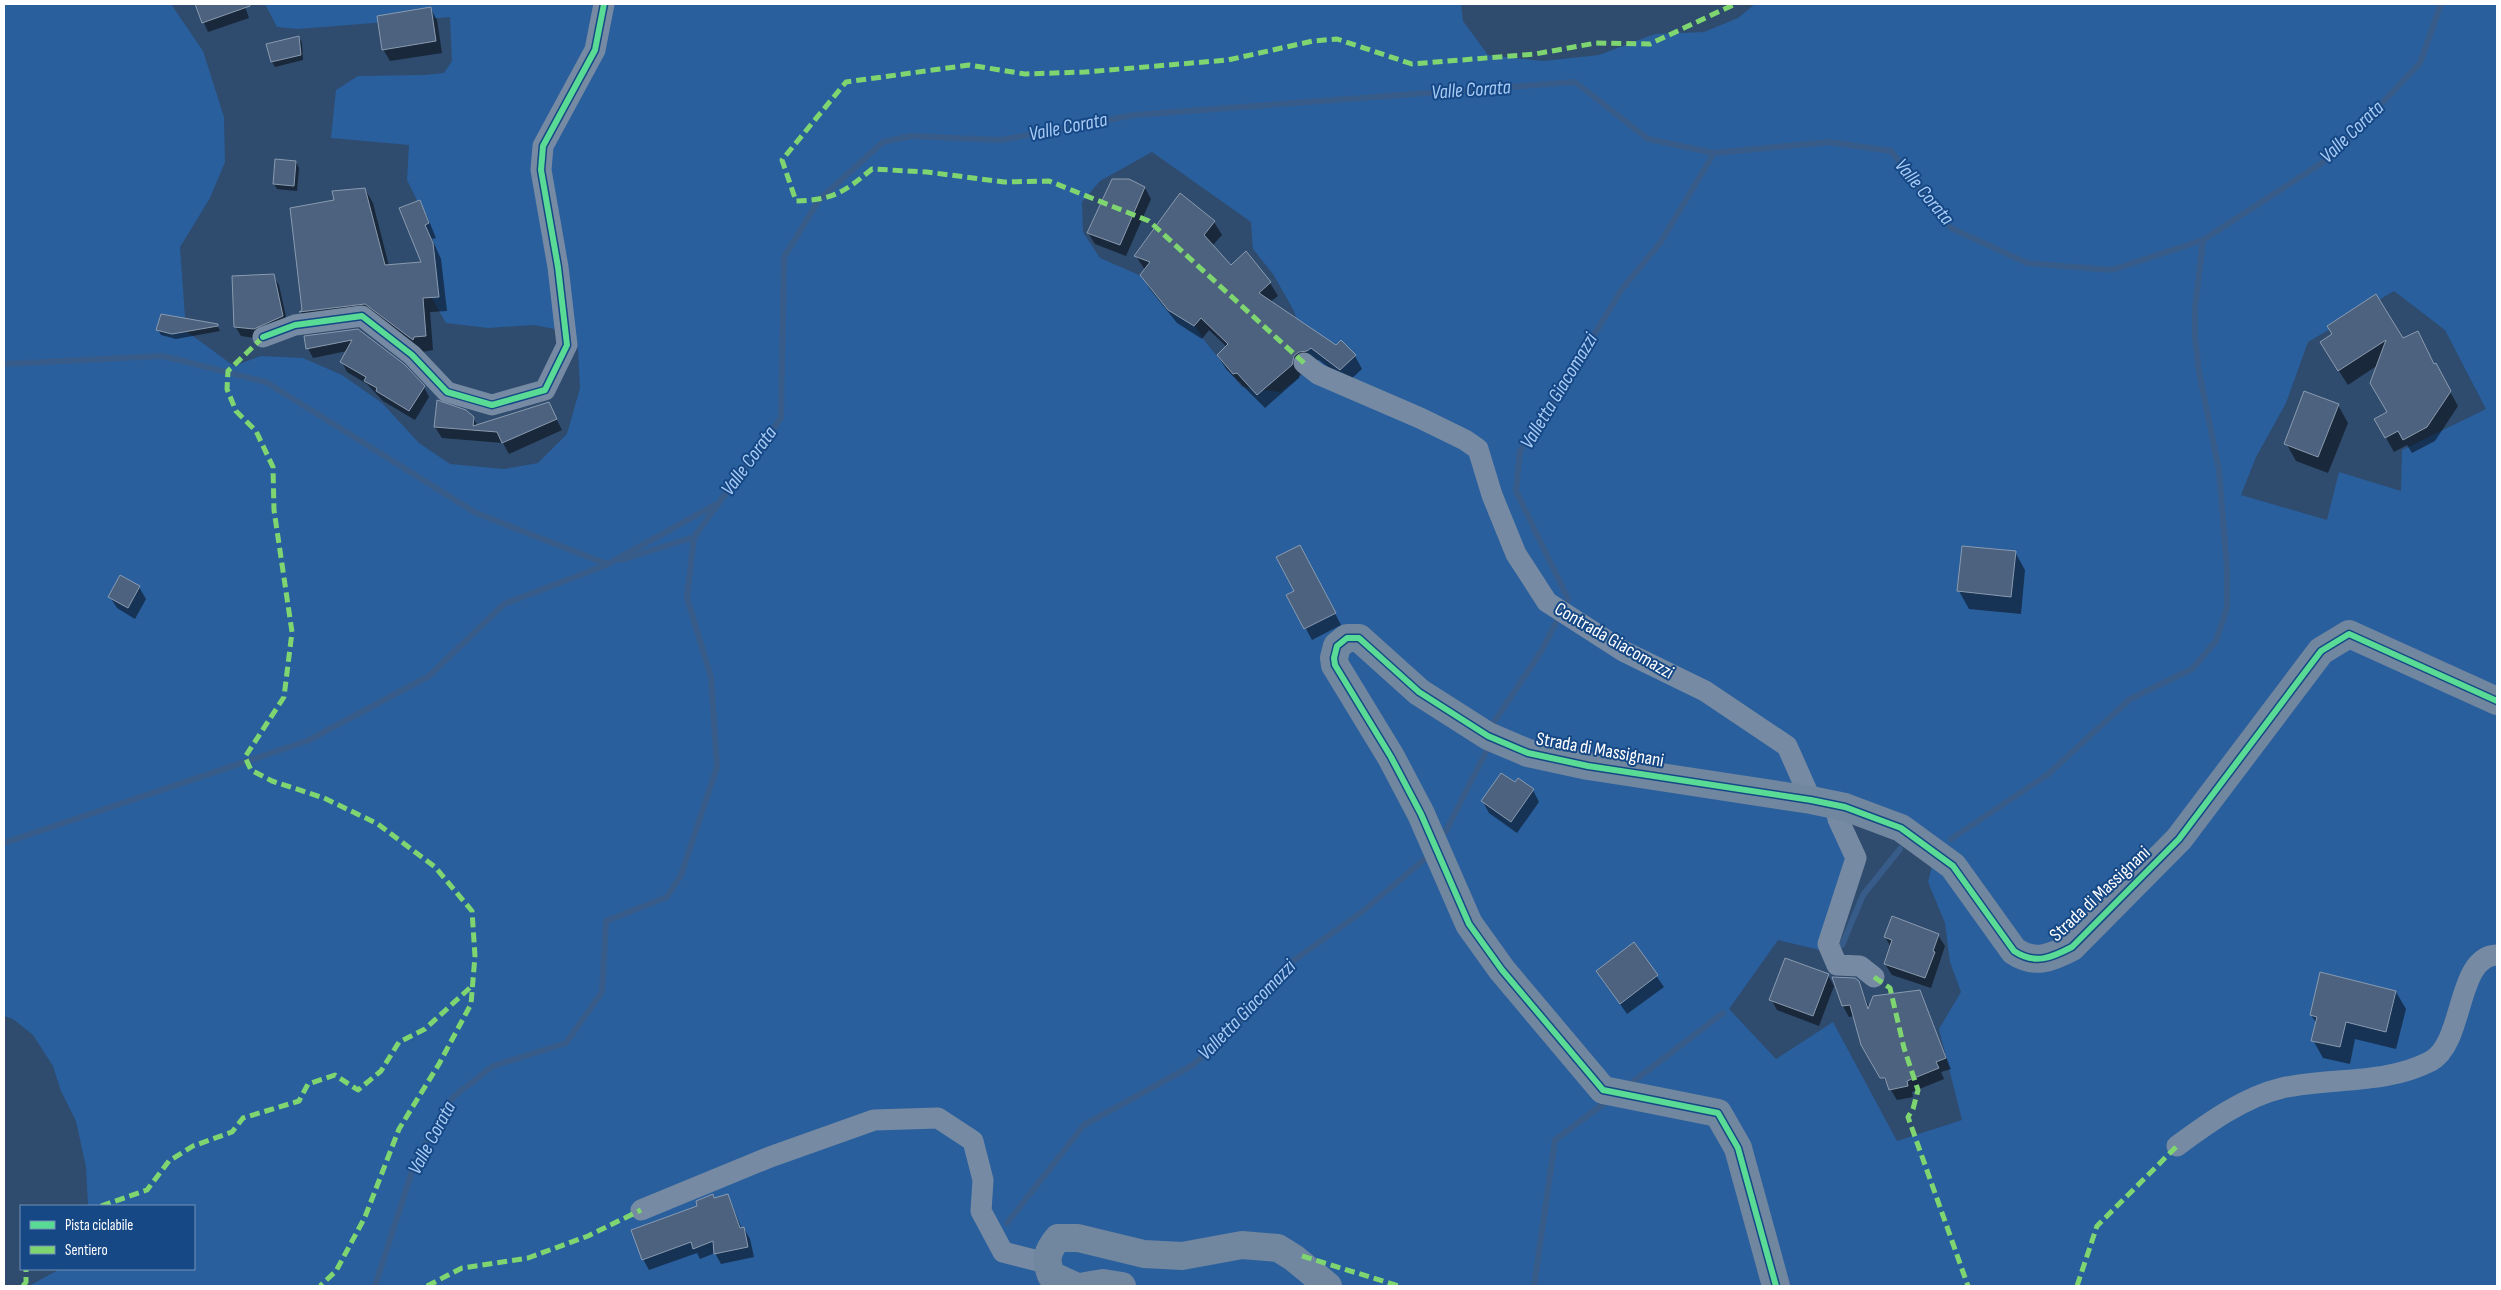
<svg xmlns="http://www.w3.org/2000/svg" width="2501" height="1290" font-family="'Sofia Sans Condensed',sans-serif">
  <rect width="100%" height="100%" fill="#2f4b6d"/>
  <path fill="#2a5f9d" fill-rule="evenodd" d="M4,4h167l32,47 21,66 1,45 -15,36 -30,49 6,84 48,35 27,-10 42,2 39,17 40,28 37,40 31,21 54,5 34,-6 29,-29 13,-46 -2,-39 -13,-18 -31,-6 -46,3 -42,-5 -17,-30 2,-23 -15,-72 -9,-18 2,-35 -78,-7 5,-48 22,-14 67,-1 19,-2 8,-12 -2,-44 -152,12 -21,-2 -12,-23h1196l2,17 25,34 55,6 56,-6 56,-21 49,-2 34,-14 17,-14h742v1282h-2468l31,-17h134v-63h-106l-2,-39 -10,-46 -15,-30 -8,-25 -20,-31 -20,-16 -9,-3zM1152,152l99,70 2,27 20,25 21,37 18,56 -32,25 -38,-5 -38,-47 -25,-41 -40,-24 -39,-17 -17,-26 -1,-30 18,-21zM2394,291l51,39 41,79 -84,41 -1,41 -62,-19 -12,48 -86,-25 15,-38 30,-54 22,-61zM1850,809l82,57 -4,16 17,41 5,39 11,30 -22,37 23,91 -65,21 -64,-119 -57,37 -47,-50 49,-69 54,13 26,-79z"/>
  <path fill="#0007" d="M196,4h48l5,14 -41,14z
    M431,9l6,11 5,33 -52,8 -7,-12z
    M299,37l3,6 1,17 -28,7 -3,-5z
    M296,162l3,6 -2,23 -20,-2 -3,-5z
    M1145,188l6,11 -25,57 -31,-12 -7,-11z
    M365,189l8,14 16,63 34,-3 -4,-62 8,15 9,22 -4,1 9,20 6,52 -17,1 3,38 -11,2 -48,-34 -65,8 -8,-14 2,-1 32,-110z
    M1214,222l8,13 -10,11 19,21 15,-14 24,30 8,13 -8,6 66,45 19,9 7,13 -14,13 -29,-22 -18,9 -2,9 -34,30 -39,-39 -8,-13 9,-9 -18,-17 -7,9 -25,-16 -28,-35 -8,-13 4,-5 -9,-14z
    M273,275l6,10 9,41 -28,13 -19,-3 -6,-10z
    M217,325l3,6 -44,8 -15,-4 -3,-5z
    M358,330l66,57 5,10 -14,23 -32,-19 -16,-17 -20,-12 -5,-10 5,-11 -34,7 -5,-10z
    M2334,335l69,4 32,26 23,41 -23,35 -23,12 -5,-8 -13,7 -18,-32 13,-8 -11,-47 -30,20 -18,-28z
    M548,403l14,27 -53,24 -6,-11 -61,-5 -7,-11 38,-9 5,8z
    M2338,405l10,18 -20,50 -32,-12 -10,-18z
    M2015,552l10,18 -4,44 -52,-5 -10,-18z
    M1306,558l35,67 -29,15 -24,-45 7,-3z
    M139,587l7,12 -11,20 -18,-11 -7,-11z
    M1515,784l18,6 6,12 -22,31 -28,-20 -6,-11z
    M1938,935l7,11 -14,42 -39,-13 -7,-11 6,-17 -6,-10z
    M1634,944l30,43 -37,27 -30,-43z
    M1828,975l6,11 -15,40 -42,-16 -6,-11z
    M1834,978l24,4 12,27 49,-18 32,78 -10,3 3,7 -32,13 1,5 -16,3 -34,-55 -8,-29 -6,1 -6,-11z
    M2396,992l10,17 -10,40 -41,-10 -5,25 -27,-6 -10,-18 4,-16 -6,-9z
    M728,1195l14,34 2,-1 6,11 4,18 -33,7 -6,-11 -15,6 -3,-6 -48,17 -6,-11 72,-59z"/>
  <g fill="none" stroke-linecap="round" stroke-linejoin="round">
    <path stroke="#385c89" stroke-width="6" d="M4,364l159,-8 103,26 210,131 131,51
      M621,560l73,-23
      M1494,722l48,-72 26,-51 -52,-108 4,-40 19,-26 83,-136 38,-46 54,-90
      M1445,833l41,-81
      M1951,839l96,-64 83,-76 62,-30 24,-28 11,-33v-39l-8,-99 -20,-98 -4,-35v-29l8,-68
      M4,843l303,-102 122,-65 75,-72 102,-39 109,-60
      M1842,945l21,-50 37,-46
      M1626,1087l97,-74
      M1007,1223l77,-98 109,-60 43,-39 47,-58 80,-57 64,-54
      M375,1286l40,-124 38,-65 40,-31 73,-23 36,-51 4,-71 61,-24 14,-22 36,-108 -6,-90 -24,-79 7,-61 87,-119 3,-161 35,-57 64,-58 28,-6 90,4 133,-25 441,-33 73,57 66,14 115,-11 62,9 60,77 76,35 85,7 91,-30 128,-83 89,-94 21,-59
      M1534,1286l21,-146 55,-41"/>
  </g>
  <path fill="#4c627e" stroke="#8a9bb0" d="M195,4h55v2l-48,17z
    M431,7l5,34 -54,9 -5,-34z
    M299,36l2,19 -30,7 -5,-18z
    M275,159l21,2 -2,25 -21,-2z
    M1112,179h17l16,8 -25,58 -33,-12z
    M365,188l20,77 36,-3 -22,-54 21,-8 9,23 -4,2 8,18 6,54 -16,1 3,38 -12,1 -1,3 -48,-36 -66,8 3,-2 -12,-102 44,-8 -2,-9z
    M1180,193l35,28 -11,14 27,30 15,-14 25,31 -12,11 77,52 5,-5 15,15 -16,15 -29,-22 -4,3 -8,1 -5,4 -2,9 -35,30 -20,-22 -4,1 -16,-19 11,-11 -27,-26 -7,8 -26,-16 -28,-35 10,-13 -16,-6z
    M274,274l9,42 -29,13 -20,-2 -2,-51z
    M2376,294l27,44 15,-7 16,33 2,-1 15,28 -24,36 -24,13 -5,-9 -13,7 -11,-19 13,-7 -17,-29 16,-43 -48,31 -18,-29 12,-8 -5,-8z
    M161,314l57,10v2l-46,8 -16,-4z
    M358,329l46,35 21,22 -16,25 -33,-20 1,-3 -13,-7 2,-4 -26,-15 12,-22 -46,9 -2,-13z
    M2304,391l35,13 -21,53 -34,-13z
    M437,400l29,10 8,7 -1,9 76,-24 8,17 -55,24 -5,-11 -63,-5z
    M1300,545l36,68 -32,16 -18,-34 8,-4 -18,-34z
    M1962,546l54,5 -5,46 -54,-6z
    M120,575l20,11 -12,22 -20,-11z
    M1501,773l14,9 3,-4 16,11 -23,33 -30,-21z
    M1892,916l47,18 -6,17 2,1 -10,26 -41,-14 8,-24 -8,-3z
    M1634,942l24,33 -38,29 -24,-33z
    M1785,958l44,16 -16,42 -44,-16z
    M2320,972l76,19 -10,41 -40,-10 -6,25 -29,-6 6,-24 -7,-2z
    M1832,977l23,1 4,3 9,28 5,-13 47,-6 26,68 -10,4 3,6 -32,13 1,5 -19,4 -4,-12h-5l-19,-33 -11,-40 -8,1z
    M713,1194l1,4 14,-4 12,34 4,-1 4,20 -34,7 -1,-13 -20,8 -2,-7 -49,18 -11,-30 66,-24 -1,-5z"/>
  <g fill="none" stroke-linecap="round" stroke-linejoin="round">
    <path stroke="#768ba3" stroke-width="21" d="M263,337l32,-12 67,-9 50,39 35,37 45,13 53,-15 22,-45 -9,-78 -17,-97 2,-24 52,-96 9,-46
      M1304,363l14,11 102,44 45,22 13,9 14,46 24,59 31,48 76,49 82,40 82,55 24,54
      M1835,805l3,14 18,39 -28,86 9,21 23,1 14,11
      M2177,1146c31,-23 67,-49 105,-58 49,-11 103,-3 149,-27 34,-19 25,-105 66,-106
      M641,1210l129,-53 104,-37 64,-2 35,23 10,39 -2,31 22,41 43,11"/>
    <path stroke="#71869f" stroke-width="28" d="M1075,1286l-24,-11c-6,-16 -4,-24 7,-37h20l66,16 38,2 60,-11 36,3 16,10 34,28
      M1085,1286l18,-3 19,3
      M1776,1286l-38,-138 -20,-35 -115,-23 -101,-120 -33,-46 -48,-110 -30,-57 -56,-92 -1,-7 3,-12 10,-8h12l60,54 69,44 40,17 60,13 223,34 34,7 56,21 52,38 61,85c21,14 37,7 58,-4l107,-108 142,-188 28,-17 148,67"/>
    <path stroke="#7fd670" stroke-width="5" stroke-dasharray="10 5" stroke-linecap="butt" d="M263,337l-35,34 -1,18 9,22 20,20 17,36 1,43 18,122 -8,65 -39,60 6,13 21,11 52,17 54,26 57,43 37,44 3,45 -4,48 -32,60 -40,65 -34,88 -29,54 -16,15
      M1304,363l-155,-142 -100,-40 -45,1 -77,-10 -55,-3c-28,23 -38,31 -76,32l-14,-41 64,-78 123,-17 56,9 60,-2 143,-12 85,-19 24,-2 75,25 123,-10 61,-11 54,1 85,-40
      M1874,977l16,11 14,60 14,42 -5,19 -5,8 60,169
      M101,1206l46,-16 22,-29 24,-15 39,-14 11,-14 56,-17 9,-17 27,-9 23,15 23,-19 18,-29 26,-13 48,-44
      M1302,1256l97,30
      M23,1286l3,-4v-13
      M427,1286l35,-18 66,-10 60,-22 53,-26
      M2077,1286l20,-60 80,-80"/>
    <defs>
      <path id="cycleway" d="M263,337l32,-12 67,-9 50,39 35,37 45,13 53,-15 22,-45 -9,-78 -17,-97 2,-24 52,-96 9,-46
        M1776,1286l-38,-138 -20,-35 -115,-23 -101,-120 -33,-46 -48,-110 -30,-57 -56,-92 -1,-7 3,-12 10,-8h12l60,54 69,44 40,17 60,13 223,34 34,7 56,21 52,38 61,85c21,14 37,7 58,-4l107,-108 142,-188 28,-17 148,67"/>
    </defs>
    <use href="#cycleway" stroke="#164886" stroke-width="9"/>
    <use href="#cycleway" stroke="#5adb95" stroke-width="6"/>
  </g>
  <g text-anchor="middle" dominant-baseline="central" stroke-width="4" stroke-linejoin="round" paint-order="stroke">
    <g font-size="19" fill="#fff" stroke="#164886">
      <text transform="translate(1614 641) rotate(30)">Contrada Giacomazzi</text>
      <text transform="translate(1600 750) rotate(10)">Strada di Massignani</text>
      <text transform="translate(2100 894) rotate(-43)">Strada di Massignani</text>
    </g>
    <g font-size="20" font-style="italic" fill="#a7cbf5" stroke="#164886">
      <text transform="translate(1471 90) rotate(-4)">Valle Corata</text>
      <text transform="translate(1068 127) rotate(-11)">Valle Corata</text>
      <text transform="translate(2352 132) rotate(-44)">Valle Corata</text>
      <text transform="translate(1924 192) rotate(50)">Valle Corata</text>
      <text transform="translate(1559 391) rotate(-59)">Valletta Giacomazzi</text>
      <text transform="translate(749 461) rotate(-54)">Valle Corata</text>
      <text transform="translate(1247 1010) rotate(-46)">Valletta Giacomazzi</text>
      <text transform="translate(432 1138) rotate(-62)">Valle Corata</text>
    </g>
  </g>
  <rect width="2501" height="1290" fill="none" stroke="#ffffff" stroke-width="10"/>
  <rect x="20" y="1205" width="175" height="65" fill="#164886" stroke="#7391b6"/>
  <rect x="30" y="1221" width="25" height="8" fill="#5adb95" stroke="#7391b6"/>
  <text x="65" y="1230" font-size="15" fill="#ffffff">Pista ciclabile</text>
  <rect x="30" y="1246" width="25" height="8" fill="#7fd670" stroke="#7391b6"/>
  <text x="65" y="1255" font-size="15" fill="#ffffff">Sentiero</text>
</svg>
